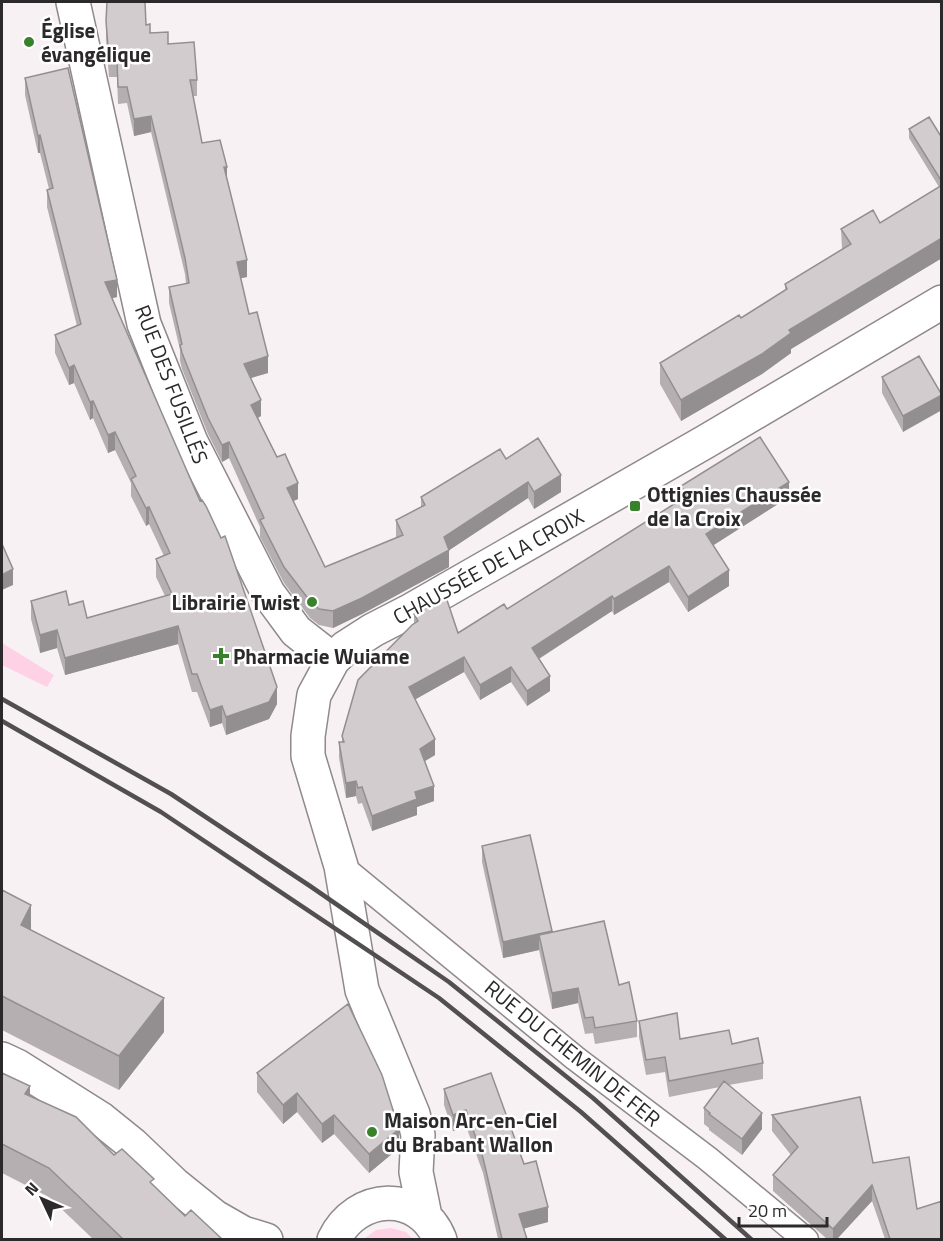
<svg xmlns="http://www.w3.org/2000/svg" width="943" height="1241" font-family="'Titillium Web',sans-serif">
  <rect width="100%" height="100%" fill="#f8f1f4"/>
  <path fill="#fed1e4" d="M2,643l52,32 -7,12 -45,-22z
    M391,1228l15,4 7,7h-49l12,-9z"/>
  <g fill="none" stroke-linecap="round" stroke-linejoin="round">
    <defs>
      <path id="street" d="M341,866l234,192 132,100 99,82"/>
      <path id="secondary" d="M73,2l71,322 47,118 77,151 28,38 37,29
        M2,1059l15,7 84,53 31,25 42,40 41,33 28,16 23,7
        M425,1216l-9,-44 2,-37 -5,-21 -51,-124 -21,-124 -33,-110v-20l6,-41 19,-35 12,-12 28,-18 35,-18 297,-170 237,-140
        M334,1240c22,-47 86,-51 106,0"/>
    </defs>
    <use href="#street" stroke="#90898c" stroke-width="27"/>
    <use href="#secondary" stroke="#90898c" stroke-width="36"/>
    <use href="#street" stroke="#fff" stroke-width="24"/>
    <use href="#secondary" stroke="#fff" stroke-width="33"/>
    <path stroke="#524f51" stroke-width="4.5" d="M2,699l169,95 139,92 139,96 144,116 159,142
      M2,721l159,91 278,186 142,114 145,128"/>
  </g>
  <path fill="#b5afb1" d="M107,2l39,23 4,8 18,11 29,36v16h-4l9,47 25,37 20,97 -7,1 9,36 19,59 -17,5 10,38 -3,2 40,81 -5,2 32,66 71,-29v-18l25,-13v-10l85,-38 55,33 -27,17 -6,-11 -79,52v17l-87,47 -29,14 -14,-3 -9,-7 -26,-35 -24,-46v-10l-31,-69 -7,4 -14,-28 -26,-65 -2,-8v-11l-11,-47v-16l17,-3 -1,-10 -34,-142 -17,4 -7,-33 -9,1 -1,-27h-8l-3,-39z
    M25,78l92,219 -5,1 165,406 -8,15 -43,16 -4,-12 -12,4 -13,-35h-5l-14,-48 -113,31 -8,-27 -17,5 -9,-34v-18l38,4 18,13 78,-22 -9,-19v-18l8,-3 -15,-32 -3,2 -15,-30v-13l-16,-33 -7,3 -15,-35 -3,2 -16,-37 -5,2 -14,-32v-18l22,-9 -30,-119v-17l2,-1 -9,-36h-2l-13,-58z
    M909,129l33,9v120l-151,91v4l-29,21 -81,47 -21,-37v-21l81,-45 44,-28v-6l57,-35 -1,-20 39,-6 59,-36 -30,-49z
    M882,377l60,17 -39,38 -21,-39z
    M681,486l108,11 -76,48 16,41 -41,26 -19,-30 -55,33 -2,-4 -73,48 11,32 -23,15 -16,-24 -31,18 -16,-28 -49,27 20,56 -10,6 9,40 -17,6v8l-45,16 -10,-28 -4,1 -2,-8 -10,2 -7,-40v-16h3v-6l72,-113v-9l44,19 49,-24 174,-110z
    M482,846l70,86 67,53 18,36v16l-42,7 -2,-11 -8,1 -7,-31 -26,6 -13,-59 -36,8 -21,-96z
    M2,890l29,40 133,102 -45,58 -117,-60z
    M348,1004l51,144 -30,25 -35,-39 -12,9 -25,-31 -14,12 -26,-32v-19z
    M639,1021l41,18 52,5 31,19v16l-34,6 33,44 -20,26 -33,-25v-2l-5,-4v-16l16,-21 -51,10 -4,-25 -19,3 -7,-38z
    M2,1073l28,24 84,58 40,31 31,30 37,23h-129l-44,-42 -47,-24z
    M444,1089l80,75 24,58 -25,6 4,11h-29l-15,-66 -17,-47 -13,5 -9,-26z
    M772,1115l101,48 44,46 25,30h-57l-13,-38 -35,38h-10l-54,-48v-16l18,-20 -19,-24z"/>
  <path fill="#938f90" d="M151,116v16l-17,4v-17z
    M40,135v18h-2v-17z
    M224,167h3v16z
    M942,238v20l-151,91v4l-29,21 -81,47v-21l108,-70z
    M247,260v17l-10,2v-17z
    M117,280v17l-12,3v-18z
    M268,356v17l-24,7v-16z
    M74,365v18l-5,2v-17z
    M942,395v15l-39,22v-16z
    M261,400v16l-10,5v-16z
    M93,401v17l-3,2v-18z
    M115,432v18l-7,3v-18z
    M229,442v16l-7,4v-17z
    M561,475v17l-27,17v-17z
    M528,482v16l-83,55 4,-3v17l-87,47 -29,14v-17l111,-74z
    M789,482v15l-83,53v-16z
    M298,483v16l-11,5v-16z
    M149,507v17l-3,2v-18z
    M669,566v16l-55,33v-16z
    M13,569v16l-11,5v-15z
    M729,570v16l-41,26v-15z
    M612,596v15l-80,52v-15z
    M178,626v18l-113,31v-17z
    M57,630v18l-17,5v-18z
    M464,657v15l-55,31v-16z
    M511,667v15l-31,18v-15z
    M550,676v15l-23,15v-15z
    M277,687v17l-8,15 -43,16v-18z
    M222,706v17l-12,4v-17z
    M435,739v16l-15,9v-15z
    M356,781v15l-10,2v-15z
    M434,786v15l-17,6v8l-45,16v-15l43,-24z
    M31,905v35l-10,-15z
    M552,931v16l-13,-12v15l-36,8v-16z
    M578,988v15l-26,6v-16z
    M164,998v34l-45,58v-34z
    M30,1086v29l-5,-21z
    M297,1093v19l-14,12v-19z
    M466,1110v16l-13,5v-16z
    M762,1113v16l-20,26v-16z
    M334,1115v19l-12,9v-19z
    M399,1129v19l-30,25v-19z
    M872,1185v16l-35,38h-4v-10z
    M548,1207v15l-29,8v-16z"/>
  <path fill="#d2ccce" stroke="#938f90" stroke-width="1.5" d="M107,2h38l1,23 4,-1v9l18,-1v12l26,-2 3,38h-7l12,63 18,-3 7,27h-3l23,93 -10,2 12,52 8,-2 11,44 -24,8 17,36 -10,5 26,52 8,-3 13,29 -11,5 38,79 78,-32 -7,-15 29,-15 -4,-8 79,-48 6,10 32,-21 23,37 -27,17 -6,-10 -84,55 5,13 -87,48 -29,13 -14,-2 -9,-8 -26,-34 -24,-47 4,-2 -35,-76 -7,3 -14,-27 -26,-65 -2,-8 2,-1 -13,-57 20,-4 -4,-25 -34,-142 -17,3 -7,-32h-9l-1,-27h-8l-3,-39z
    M68,68l49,212 -12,2 95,219 2,-1 4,6 15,32 4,-2 52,151 -8,15 -43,15 -4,-11 -12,4 -13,-36h-5l-14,-48 -113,32 -8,-28 -17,5 -9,-34 35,-10 3,14 14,-4 4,17 85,-24 -16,-35 14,-6 -21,-46 -3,1 -15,-29 5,-3 -21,-44 -7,3 -15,-34 -3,1 -16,-37 -5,3 -14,-33 26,-11 -34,-134 6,-2 -13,-53 -2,1 -13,-58z
    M929,117l13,21v44l-33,-53z
    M942,185v53l-153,92 2,3 -29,21 -81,46 -21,-37 79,-48 2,3 46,-29 -2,-5 66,-40 -10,-15 32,-19 7,13z
    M919,356l23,39 -39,21 -21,-39z
    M760,437l29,45 -83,52 23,36 -41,27 -19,-31 -55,33 -2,-3 -80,52 18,28 -23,15 -16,-24 -31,18 -16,-28 -55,30 26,52 -15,10 14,37 -19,6 2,7 -45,17 -10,-29 -4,1 -2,-7 -10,2 -7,-41h5l-2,-6 16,-56 54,-55 6,-4 -4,-7 32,-17 12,36 46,-29 3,5 180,-113 -6,-10z
    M2,544l11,25 -11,6z
    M530,835l22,96 -49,11 -21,-96z
    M2,890l29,15 -10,20 143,73 -45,58 -117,-60z
    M604,921l15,64 10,-3 8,39 -42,7 -2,-11 -8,1 -7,-30 -26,5 -13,-58z
    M348,1004l34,71 17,54 -30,25 -35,-39 -12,9 -25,-31 -14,12 -26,-32z
    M677,1013l3,26 49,-9 3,14 26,-6 5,25 -94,18 -4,-24 -19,3 -7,-39z
    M2,1073l28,13 -5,8 51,23 38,38 8,-6 32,30 -4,3 35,34 6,-6 31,29h-99l-74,-71 -47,-24z
    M491,1073l33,91 12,-3 12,46 -29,7 8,25h-25l-19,-81 -17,-48 -13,5 -9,-26z
    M724,1081l38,32 -20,26 -33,-25 1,-1 -6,-5z
    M860,1097l13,66 36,-6 8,52 25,-8v38h-52l-18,-54 -39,44 -60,-54 25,-28 -26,-32z"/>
  <g fill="#37822b" stroke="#fff" stroke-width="2">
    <circle cx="29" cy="42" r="6"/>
    <rect x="629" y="500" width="12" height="12" rx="3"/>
    <circle cx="312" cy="602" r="6"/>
    <path d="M218 647h6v6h6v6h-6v6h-6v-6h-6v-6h6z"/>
    <circle cx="372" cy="1132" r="6"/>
  </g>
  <g text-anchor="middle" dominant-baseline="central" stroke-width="5" stroke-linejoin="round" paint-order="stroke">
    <g font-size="21" font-weight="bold" fill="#2b292a" stroke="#fff" text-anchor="start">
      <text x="41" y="30">Église<tspan x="41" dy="24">évangélique</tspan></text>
      <text x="647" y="494">Ottignies Chaussée<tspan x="647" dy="24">de la Croix</tspan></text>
      <text x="300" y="602" text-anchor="end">Librairie Twist</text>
      <text x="233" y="656">Pharmacie Wuiame</text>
      <text x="384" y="1120">Maison Arc-en-Ciel<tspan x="384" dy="24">du Brabant Wallon</tspan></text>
    </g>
    <g font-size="21" fill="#2b292a" stroke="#fff">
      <text transform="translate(172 384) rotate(69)">RUE DES FUSILLÉS</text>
      <text transform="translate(488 566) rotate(-29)">CHAUSSÉE DE LA CROIX</text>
      <text transform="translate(573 1053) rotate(39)">RUE DU CHEMIN DE FER</text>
    </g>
  </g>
  <rect width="943" height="1241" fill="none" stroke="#2b292a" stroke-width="6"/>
  <g transform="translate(42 1199) rotate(314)" stroke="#ffffff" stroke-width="4.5" paint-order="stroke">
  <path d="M0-4.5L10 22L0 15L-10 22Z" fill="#2b292a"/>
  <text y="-9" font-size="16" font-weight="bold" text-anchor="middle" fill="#2b292a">N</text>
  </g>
  <path d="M739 1217v9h88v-9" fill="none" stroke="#2b292a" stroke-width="3"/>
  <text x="748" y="1217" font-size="18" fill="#2b292a" stroke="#ffffff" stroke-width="4.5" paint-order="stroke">20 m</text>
</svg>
